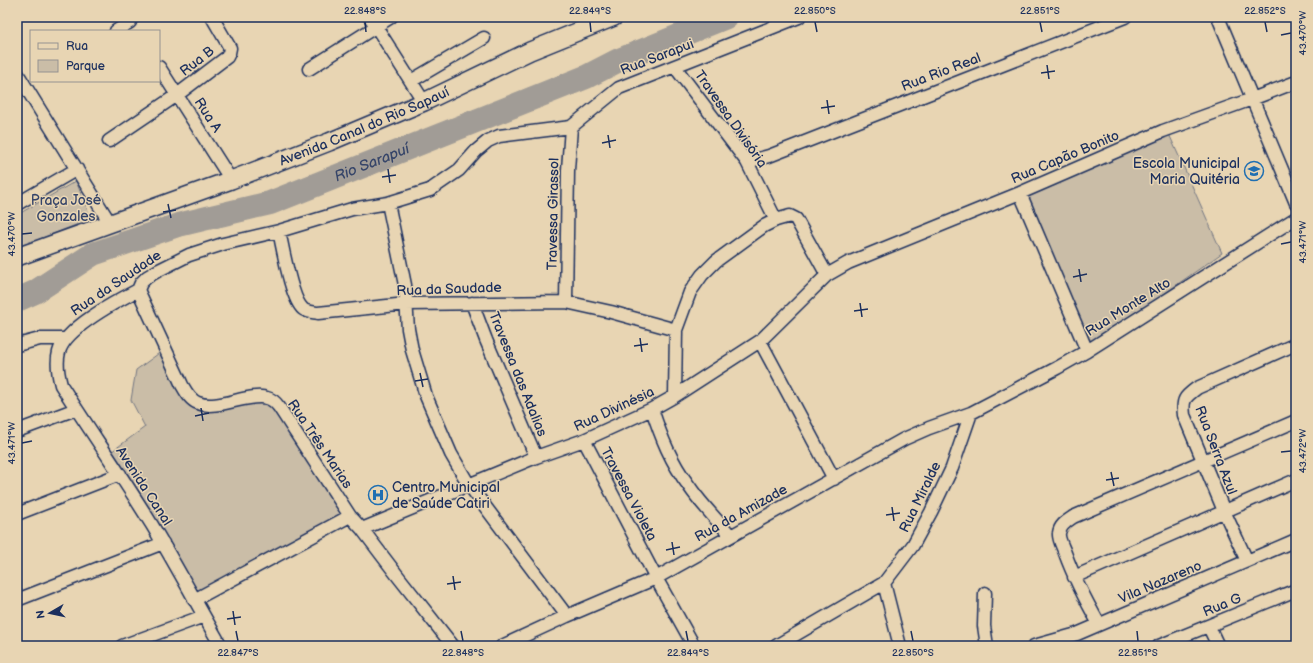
<svg xmlns="http://www.w3.org/2000/svg" width="1313" height="663" font-family="'Balsamiq Sans',sans-serif">
  <rect width="100%" height="100%" fill="#e8d5b3"/>
  <filter id="ink" filterUnits="userSpaceOnUse"><feTurbulence type="fractalNoise" baseFrequency=".025" numOctaves="2"/><feDisplacementMap in="SourceGraphic" scale="8" xChannelSelector="R" yChannelSelector="G"/><feConvolveMatrix kernelMatrix="1 2 1 2 8 2 1 2 1" color-interpolation-filters="sRGB"/></filter>
  <g filter="url(#ink)">
    <path fill="#cabda7" stroke="#727682" d="M1169,134l53,119 -134,94 -62,-153z
      M76,181l15,38 -74,29v-33z
      M162,351l31,53 66,-4 20,8 67,106 -150,81c-27,-49 -53,-98 -85,-143l34,-25 -14,-27 5,-30z"/>
    <g fill="none" stroke-linecap="round" stroke-linejoin="round">
      <path stroke="#a19c96" stroke-width="24" id="s1" d="M17,300l18,-8 58,-38 85,-29 92,-22 316,-126 31,-16 109,-44"/>
      <defs>
        <path id="street" d="M370,17l54,85
          M1218,17l78,186
          M116,31l14,-9
          M159,67l72,113
          M675,67l72,95 29,58 14,-4 6,3 31,56
          M309,69l82,-52
          M17,73l93,150
          M411,81l73,-43
          M109,141l68,-46 50,-38 2,-4 1,-5 -18,-31
          M747,162l22,-6 356,-139
          M1020,193l67,158
          M388,203l17,82 3,44 4,21 14,46 25,58 18,31 98,131
          M17,204l60,-35
          M279,231c4,17 12,68 24,78 3,3 10,3 15,4l89,-9 159,-2 45,10 65,18
          M138,290l44,95c4,7 8,15 16,18 19,8 52,-11 69,-5 5,1 9,5 12,9l71,109 12,13 35,46 56,71
          M566,302l2,-132 3,-43
          M472,303l14,37 50,117
          M760,341l74,138
          M17,345l23,-6h25
          M675,396l1,-66 14,-38 12,-17 14,-14 48,-35 12,-6
          M652,409c9,28 19,53 37,77 12,18 28,34 42,50
          M17,431l59,-22
          M584,440l72,138 38,68
          M17,514l103,-40
          M362,529l174,-72 48,-17 68,-31 23,-13 85,-55 67,-66 21,-12 172,-70 143,-62 89,-32 44,-17
          M1247,561l-23,-50 -40,-96c-2,-16 1,-18 13,-27l99,-44
          M1074,577l222,-97
          M884,583l16,63
          M985,593l-1,33 3,20
          M17,600l146,-57
          M194,600l156,-84
          M1099,624c-13,-23 -25,-46 -34,-71 -2,-6 -7,-14 -6,-20 1,-8 8,-12 14,-16l223,-96
          M1209,627l9,19
          M122,646l82,-30
          M221,646c-23,-40 -45,-81 -69,-121 -29,-47 -61,-93 -91,-140 -3,-11 -5,-22 -2,-33 6,-24 58,-51 79,-62l3,-7 6,-6 12,-7 30,-15 34,-11 56,-13 73,-22 36,-6 42,-13 29,-20 17,-19 12,-10 11,-5 72,-9 48,-39 180,-71
          M502,646l65,-30 89,-38 248,-139 25,-11 42,-15 86,-45 30,-17 209,-133
          M776,646l108,-63 29,-38 18,-33 21,-44 19,-55
          M1034,646l43,-12 219,-94
          M1159,646l137,-56"/>
        <g id="secondary">
          <path id="s2" d="M17,257l214,-77 98,-38 95,-40 106,-51 84,-34"/>
        </g>
      </defs>
      <use href="#street" stroke="#1b2f5e" stroke-width="15"/>
      <use href="#secondary" stroke="#1b2f5e" stroke-width="20"/>
      <use href="#street" stroke="#e8d5b3" stroke-width="12"/>
      <use href="#secondary" stroke="#e8d5b3" stroke-width="17"/>
    </g>
  </g>
  <path fill="none" stroke="#1b2f5e" stroke-width="1.5" d="M365,22l1,10M590,22l1,10M815,22l2,10M1040,22l2,10M1265,22l2,10M1281,35l10,-2M1047,65l2,14M1041,73l14,-2M827,100l2,14M821,108l14,-2M608,135l2,13M602,143l14,-3M388,169l2,14M382,177l14,-2M168,204l3,14M163,212l13,-2M22,234l10,-1M1281,244l10,-2M1079,269l2,13M1073,277l14,-3M860,303l2,14M854,311l14,-2M640,338l2,14M634,346l14,-2M420,373l3,14M415,381l13,-2M201,408l2,13M195,416l14,-3M22,443l10,-2M1281,452l10,-1M1111,472l3,14M1106,480l13,-2M892,507l2,14M886,515l14,-2M672,542l2,13M666,550l14,-3M453,576l2,14M447,584l14,-2M233,611l2,14M227,619l14,-2M236,631l2,10M461,631l2,10M686,631l2,10M911,631l2,10M1137,631l1,10"/>
  <defs>
    <symbol id="school-ring" viewBox="-11 -11 22 22"><circle r="9.5" fill="#e8d5b3" stroke="#1f6fb2" stroke-width="1.5"/><path d="M0-5L7-2L0 1L-7-2ZM-4 1L0 2.5L4 1V4Q0 6-4 4Z" fill="#1f6fb2"/></symbol>
    <symbol id="hospital-ring" viewBox="-11 -11 22 22"><circle r="9.5" fill="#e8d5b3" stroke="#1f6fb2" stroke-width="1.5"/><path d="M-5-5h3v3.5h4V-5h3V5h-3V1.5h-4V5h-3Z" fill="#1f6fb2"/></symbol>
  </defs>
  <g fill-rule="evenodd">
    <use href="#school-ring" x="1243" y="160" width="22" height="22"/>
    <use href="#hospital-ring" x="367" y="484" width="22" height="22"/>
  </g>
  <g text-anchor="middle" dominant-baseline="central" stroke-width="3" stroke-linejoin="round" paint-order="stroke">
    <g font-size="14" fill="#1b2f5e" stroke="#e8d5b3">
      <text transform="translate(657 57) rotate(-21)">Rua Sarapui</text>
      <text transform="translate(197 61) rotate(-38)">Rua B</text>
      <text transform="translate(941 72) rotate(-21)">Rua Rio Real</text>
      <text transform="translate(208 115) rotate(57)">Rua A</text>
      <text transform="translate(731 119) rotate(55)">Travessa Divisória</text>
      <text stroke="none"><textPath href="#s2" startOffset="371">Avenida Canal do Rio Sapauí</textPath></text>
      <text transform="translate(1065 157) rotate(-23)">Rua Capão Bonito</text>
      <text transform="translate(553 214) rotate(-89)">Travessa Girassol</text>
      <text transform="translate(116 283) rotate(-34)">Rua da Saudade</text>
      <text transform="translate(449 289) rotate(-2)">Rua da Saudade</text>
      <text transform="translate(1128 307) rotate(-32)">Rua Monte Alto</text>
      <text transform="translate(518 374) rotate(68)">Travessa das Adalias</text>
      <text transform="translate(614 409) rotate(-25)">Rua Divinésia</text>
      <text transform="translate(320 444) rotate(56)">Rua Três Marias</text>
      <text transform="translate(1216 450) rotate(69)">Rua Serra Azul</text>
      <text transform="translate(144 486) rotate(57)">Avenida Canal</text>
      <text transform="translate(629 494) rotate(62)">Travessa Violeta</text>
      <text transform="translate(920 497) rotate(-64)">Rua Miralde</text>
      <text transform="translate(741 513) rotate(-29)">Rua da Amizade</text>
      <text transform="translate(1160 582) rotate(-23)">Vila Nazareno</text>
      <text transform="translate(1222 605) rotate(-22)">Rua G</text>
    </g>
    <g font-size="14" fill="#1b2f5e" stroke="#e8d5b3" text-anchor="end">
      <text x="1240" y="163">Escola Municipal<tspan x="1240" dy="16">Maria Quitéria</tspan></text>
      <text x="392" y="487" text-anchor="start">Centro Municipal<tspan x="392" dy="16">de Saúde Catiri</tspan></text>
    </g>
    <g font-size="14" fill="#354469" stroke="#e8d5b3">
      <text x="66" y="200">Praça José<tspan x="66" dy="16">Gonzales</tspan></text>
    </g>
    <g font-size="15" font-style="italic" fill="#364569" stroke="#e8d5b3">
      <text stroke="none"><textPath href="#s1" startOffset="383">Rio Sarapuí</textPath></text>
    </g>
  </g>
  <rect width="1313" height="663" fill="none" stroke="#e8d5b3" stroke-width="44"/>
  <rect x="30" y="30" width="130" height="52" fill="#e8d5b3" stroke="#969391"/>
  <rect x="38" y="43" width="20" height="6" fill="#e8d5b3" stroke="#969391"/>
  <text x="66" y="50" font-size="12" fill="#1b2f5e">Rua</text>
  <rect x="38" y="60" width="20" height="12" fill="#cabda7" stroke="#969391"/>
  <text x="66" y="70" font-size="12" fill="#1b2f5e">Parque</text>
  <g transform="translate(50 613) rotate(261)" stroke="#e8d5b3" stroke-width="3" paint-order="stroke">
  <path d="M0-3L7 15L0 10L-7 15Z" fill="#1b2f5e"/>
  <text y="-6" font-size="11" font-weight="bold" text-anchor="middle" fill="#1b2f5e">N</text>
  </g>
  <rect x="22" y="22" width="1269" height="619" fill="none" stroke="#1b2f5e" stroke-width="1.5"/>
  <g font-size="10" text-anchor="middle" fill="#1b2f5e">
    <text x="365" y="14">22.848°S</text>
    <text x="590" y="14">22.849°S</text>
    <text x="815" y="14">22.850°S</text>
    <text x="1040" y="14">22.851°S</text>
    <text x="1265" y="14">22.852°S</text>
    <text transform="translate(1302 33) rotate(-90)" y="4">43.470°W</text>
    <text transform="translate(11 234) rotate(-90)" y="4">43.470°W</text>
    <text transform="translate(1302 242) rotate(-90)" y="4">43.471°W</text>
    <text transform="translate(11 443) rotate(-90)" y="4">43.471°W</text>
    <text transform="translate(1302 451) rotate(-90)" y="4">43.472°W</text>
    <text x="238" y="656">22.847°S</text>
    <text x="463" y="656">22.848°S</text>
    <text x="688" y="656">22.849°S</text>
    <text x="913" y="656">22.850°S</text>
    <text x="1138" y="656">22.851°S</text>
  </g>
</svg>
